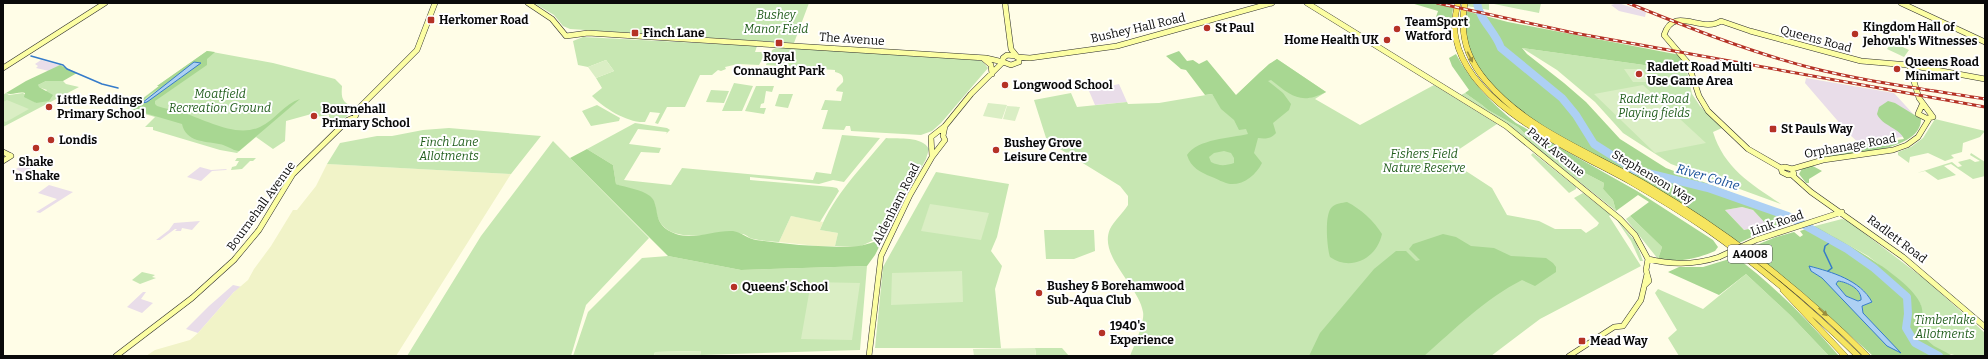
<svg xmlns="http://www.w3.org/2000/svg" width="1988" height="359" font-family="Bitter,serif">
  <rect width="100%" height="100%" fill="#fffde7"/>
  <path fill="#e9dde9" d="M1618,3l28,9 -1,5 -26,-6 -8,-6z
    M41,60l19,5 -11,6 -13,-3 2,-2 -3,-2z
    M1806,78l88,15 21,23 -9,20 -45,9 -12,-11 -44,-51z
    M1119,84l8,18 -32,3 -6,-14z
    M35,157l8,4 -20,12 -7,-4z
    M200,167l11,3 16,-1 -1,1 -14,1 -11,10 -14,-4z
    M49,185l24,7 -33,21 -4,-1 21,-13 -19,-6z
    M1742,207l11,3 15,15 -24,5 -19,-20z
    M200,221l-8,9 -10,-2 -1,3h-6l2,-2h-2l-15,11h-4l13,-10 5,-7z
    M233,285l9,2 -8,5 -36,41 -12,-4 23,-23z
    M143,292h3l-5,7 12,4 -11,10 -15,-6z"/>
  <path fill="#f1f3c8" d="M327,164l184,10 -115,182h-250l9,-6 35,-10 8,-7 36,-41 14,-12 6,-11 17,-23 22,-36h4l19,-24z
    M791,216l32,6 -3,8 18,3 -3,13h-18l-38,-4z"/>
  <path fill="#c7e7b2" d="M534,3h275l-15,40 -224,-14 -7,-3 -9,-11z
    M1468,3h73l-2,10 -50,-10v7l-22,-4z
    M583,37l174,9 -2,6h11l-7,13 -21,-1 -13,3 1,2 -5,2 -3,-1 -6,5h-12l-15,32h-18l-9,17 -3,-1 5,-10 -10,-1 -5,10c-18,1 -41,-14 -53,-26l10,-8 -6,-10 18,-7 -8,-11 -18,7 -10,-2 -5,-24z
    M1892,42l17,8 -5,7 -17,-8z
    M778,47l198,13 6,1 6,7 -47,55 -9,8 -11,4 -70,-4 -1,-5h-4l-2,4 -22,-1 6,-19h-7l4,-10 16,1 2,-9 -7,-1 1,-3 6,-6c1,-6 -2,-9 -8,-10v-2l-69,-5 6,-15z
    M1522,48l165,23 5,23 8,12 22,22 -9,4c11,36 38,52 68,72l-110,-40 -48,-31 -28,-31 -38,-32z
    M207,51l66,12 62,16 7,7c-1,13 0,16 13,22l-16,16 -10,-2v-7l-14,2v-4l-29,8 -1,20 -12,8 -17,-12 -19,16 -17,-3 -67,-20v-3h-8l10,-10 -24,-7v-3l28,-21h-2z
    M1277,59l49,33 -11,7 45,26 74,-40 63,39 -51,34 46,30 15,27 32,6 16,8h26l5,4 11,-7 2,-3 -25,-25 9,-5 28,22 -2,1 32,50 -101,53 -49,37h-361c4,-10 15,-34 13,-44 -4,-26 -45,-56 -33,-83 4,-8 13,-16 18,-24v-9l-8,-10 -73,-45 -13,-41 37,-7 6,14 50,-5 1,2 31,-1 53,-9 10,15 38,-37z
    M46,81h17l3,3 13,3 -76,40v-32l3,-2 3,2 14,-2 13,10 11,-13 -9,-3v-2z
    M734,83l19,3 -11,25h-20z
    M756,86h18l-2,6 -6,-1 -2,12 -3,1 -1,4h6l-2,6 -19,-3z
    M711,90l18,1 -5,12 -18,-1z
    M1465,93l17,12 6,5 30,17 19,18 12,7 14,3 18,16 23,12 -1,6 10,11 3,11 -110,-88 -45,-28z
    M779,94h14l-5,14 -13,-2z
    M597,105l23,13 -1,3 -28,5 -9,-15z
    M1935,119l50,12 -5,6 -17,6 -1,9 -11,3 3,3 -9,3 -17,-8 -18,4 -1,6 -11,-8v-3l13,-5 12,-9z
    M635,123l32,5 3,2 -4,4 1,-2 -29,-3 -9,15 32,4 -2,5 -18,-1 -17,28 47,5 11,-17 131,12 3,-8 15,2 11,-39 38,3 -36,44 -11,-2 -14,4 -69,-7v3l82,7 5,1 2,3 -19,31 -29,-6 -12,26c-8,-1 -17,-1 -25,-3 -4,0 -7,-4 -11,-5 -31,-4 -86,18 -88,-31l-39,-19 -3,-19 -26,-16z
    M449,128l92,8 -30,38 -184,-10 13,-21 37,-7h15l31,-6z
    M886,138c13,1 36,-2 43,11l-3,10 -44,82h-10l-11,5h-26l3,-13 -18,-3c13,-34 43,-64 66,-92z
    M553,141l96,97 -63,67 -15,51h-164l74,-120z
    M1533,153l43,34v2l-7,4 -38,-38z
    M1971,153l14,9v14l-12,3 -22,-15 -7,2 12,9 -18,5 -13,-9 -8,2 35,-11 6,5 4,-1 -4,-4 12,-3 5,3 5,-1 -10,-6z
    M237,158h19l-3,3h-3l-8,8 -11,1 1,-3 4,-1 3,-5h-4z
    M936,172l73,12 -12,53 -6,14 11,15 -7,23 6,59h-126l8,-81z
    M1630,216l32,31 -4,12 -32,-40z
    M1616,219l20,23 7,19h-3l-9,-20z
    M1842,219l6,2 78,59 59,53v23c-26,0 -45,2 -63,-20l-1,-31 -26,-28 -27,-21 -53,-30z
    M1044,230h50l1,21 -21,8h-28z
    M668,256l73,14 126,-4 -7,84 -160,5 1,-4 -46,1 -1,4h-81l15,-44 54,-54z
    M142,272l13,3 -3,2 4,1 -16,6 -8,-4z
    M1746,274l45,42 38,40h-150l-11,-18 9,-8 -22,-37 3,-4 45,20z
    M1035,348h27l7,8h-33z"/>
  <path fill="#a8d792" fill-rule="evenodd" d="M1411,3h24l18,5 -2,16 -8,-3v-2l-7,-2 2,-6z
    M1466,11l42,11 172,33 7,16 -165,-23 5,6 37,29 22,19 34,37 46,29 139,52 -38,10 -28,13c-50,-30 -100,-61 -151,-91 -28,-17 -58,-32 -83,-54 -25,-21 -45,-54 -39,-87zM1742,207l11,3 14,15 -23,5 -19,-20z
    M207,51l8,1 -8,7v6l-52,36v3l2,2c9,3 18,4 27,7 22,7 52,25 76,14 15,-7 24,-23 40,-28l-61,52c-8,-1 -12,-6 -20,-7 -15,-3 -33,-2 -37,-20l-51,-15 28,-23h-2zM175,77h7l-35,24 -5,2c5,-11 28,-17 33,-26z
    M1179,51l8,10 6,-1 6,4 8,-4 29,35 33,-31 8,-5 49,33c-25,13 -35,4 -55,-12l-3,1 15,12 8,11 -2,6 -16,13 3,10c-5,6 -11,6 -18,5l-4,15 8,10c-6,12 -18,22 -32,21 -6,-1 -13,-5 -18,-7 -12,-5 -21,-9 -25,-22 10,-16 44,-17 61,-21l-2,-5 -7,1 -5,-10 -13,-11 -9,-15 -7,1 -19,-25 -5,-1 -15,-13zM1224,151l7,2 3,5v5c-9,3 -15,3 -23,-1l-2,-5 5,-4z
    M1456,54c15,28 35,49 60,69l121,68 76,49 5,7 -3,4c-19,8 -36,12 -57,8l4,-12 -32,-31 19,-14 -11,-7 -22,16 -3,-11 -10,-11 1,-6 -23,-12 -18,-16 -14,-3 -12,-7 -19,-18 -30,-17 -6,-5 -17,-12 4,-3 -17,-24 -3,-8z
    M60,65l17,8 -14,8h-17l-8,4 1,2 14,8 -4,6 -13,2 -12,-6 1,-4c-7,-2 -13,3 -19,0l20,-12z
    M1888,101l7,2 26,16c1,35 -87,37 -112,39l-6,-4 101,-15c-4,-11 -22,-13 -27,-25l2,-7z
    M587,149l26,16 3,19c11,4 25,5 34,12 12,10 -1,28 26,38 18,6 39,-4 57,-3 8,1 15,8 23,9 34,5 68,8 103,6 7,-1 15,-5 23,-5l-7,14 -8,11 -126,4 -73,-14 -98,-98z
    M1811,165l11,6 -13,8v4h-3l-7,-9 4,-7z
    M1347,202c14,7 27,19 35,32 -5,24 -31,38 -52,23 -3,-9 -6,-43 2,-50 4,-4 10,-4 15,-5z
    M1815,226c25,14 96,52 106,79 3,8 1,22 1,31l12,10 19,10h-80l-71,-64 -55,-43 29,-12 18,-5 6,5 3,-2 -3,-4zM1811,271c23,4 49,8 61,31l-10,4 1,7 36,40 -77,-75z
    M1443,234l13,3 15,9 23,2 17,8 35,2 7,5 3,4v5l-21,14 -13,-6c-37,19 -67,49 -98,76h-115l11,-23 54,-64 22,-18h10l10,10 4,-1 -11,-11 4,-5z
    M1736,257c38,29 71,62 103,99h-10l-38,-40 -45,-42 -27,21 -51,-23 11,-5h24z
    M1838,281c9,1 24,8 23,19l-3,1 -12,-5 -10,-12z"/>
  <path fill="#daeec4" d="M606,60l8,11 -18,7 -8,-11z
    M1624,69h18l9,13h-18z
    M1643,85l63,58 -51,10 -61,-59z
    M7,100l22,9 -23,13 -3,-1v-19z
    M988,103l19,2 -5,14 -19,-3z
    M1007,106l13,1 -5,14 -12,-2z
    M930,204l59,9 -8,27 -60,-9z
    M962,271l1,31 -72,3 1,-32z
    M811,282l49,1 -8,57 -51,-1z
    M1035,348l1,8h-62l-1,-7z
    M701,351l-1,5h-46l1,-4z"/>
  <path fill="#add0f4" stroke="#357bca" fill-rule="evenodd" d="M194,62l7,1 -54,39 -5,1z
    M1809,266c23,6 51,14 63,36l-10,4 1,7 38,40 -14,-7 -65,-68 -11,-7zM1838,281c9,1 24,8 23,19l-3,1 -12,-5 -10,-12z"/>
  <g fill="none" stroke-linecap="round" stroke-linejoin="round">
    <path stroke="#357bca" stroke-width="1.5" d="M31,56l32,9 4,4 35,15 16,4
      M1828,271l4,-3 -8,-17 1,-5 7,-5"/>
    <path stroke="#add0f4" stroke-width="8" d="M1477,3c3,18 18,28 24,45l61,50 14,17 18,29 41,26 73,18 80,28 59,33 27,19 33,29 1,17 -2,14 9,15 24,13"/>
    <defs>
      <path id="secondary" d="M528,3l24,16 14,17 22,-3 398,25 17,4
        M1005,3l6,46 8,10v3
        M1307,3l199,123 114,93 15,16 13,24 -2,11 3,11 -4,4
        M1901,3l84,39
        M1016,56l-9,-1 -4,3v4l8,3 8,-3
        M1017,57l13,1 87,-12 155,-43
        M984,59l7,6 1,9
        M1909,65l10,33 14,19 -7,1 -8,-4 4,-9
        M3,68l102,-65
        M3,152l8,4
        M932,156l-1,-19 14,-11 26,-32 32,-32
        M3,161l8,-5
        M1785,167l7,2 2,5 -6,1 -6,-3 -1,-4z
        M1781,168l-33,-19 -40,-38 -9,-15 -11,-33 -24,-28c10,-31 37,-1 57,-14l29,10 111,30 48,4 76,14
        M1792,169l31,-9 70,-10 14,-5 11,-8 11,-18
        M1792,175l19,17 92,65 82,70
        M1756,240l86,-28
        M1648,259c24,6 47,6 71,-2
        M116,356l76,-58 42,-38 25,-30 34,-56 55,-54 7,-3 4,-9 58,-58 18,-47
        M869,356l12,-100 29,-61 22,-38 13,-17 -2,-4 2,-10
        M1569,356l45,-29 9,-1 18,-26 6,-26"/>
      <path id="primary" d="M1458,3c-3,12 -5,24 -2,36 14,69 120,112 175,143 26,15 52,31 77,48 54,38 103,80 150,126
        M1465,3c-6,30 1,55 21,78 43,51 109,73 164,106 80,47 152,104 217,169
        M1783,290l62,66"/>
    </defs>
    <use href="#secondary" stroke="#2c2c2c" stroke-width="6"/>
    <use href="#primary" stroke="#1b1b1b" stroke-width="6"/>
    <use href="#secondary" stroke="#fcfea3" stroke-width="5"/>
    <use href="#primary" stroke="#f6e55f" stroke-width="5.5"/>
    <defs>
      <path id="rail" d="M1437,3l137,30 411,74
        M1628,3c59,24 119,48 180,64 58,15 118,22 177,32"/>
    </defs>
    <use href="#rail" stroke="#b53226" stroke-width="3"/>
    <use href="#rail" stroke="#fff" stroke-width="1.5" stroke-dasharray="4.5" stroke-linecap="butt"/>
    <defs>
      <path id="secondary-bridge" d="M1719,257l37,-17"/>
    </defs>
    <use href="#secondary-bridge" stroke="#2c2c2c" stroke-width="6" stroke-linecap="butt"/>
    <use href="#secondary-bridge" stroke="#fcfea3" stroke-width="5"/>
  </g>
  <defs><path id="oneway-solid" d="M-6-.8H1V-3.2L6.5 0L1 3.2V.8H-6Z"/></defs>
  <g fill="#988d3d">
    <use href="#oneway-solid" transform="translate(1470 57) rotate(63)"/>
    <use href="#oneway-solid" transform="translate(1823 312) rotate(42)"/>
  </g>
  <g fill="#b53226" stroke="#fff" stroke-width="1.5">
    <rect x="427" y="16" width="8" height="8" rx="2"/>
    <circle cx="1207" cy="28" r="4"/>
    <circle cx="1397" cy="29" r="4"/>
    <rect x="631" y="29" width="8" height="8" rx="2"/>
    <circle cx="1855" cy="34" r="4"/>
    <circle cx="1387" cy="40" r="4"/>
    <rect x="775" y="39" width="8" height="8" rx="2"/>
    <circle cx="1897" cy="69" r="4"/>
    <circle cx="1639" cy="74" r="4"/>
    <circle cx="1005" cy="85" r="4"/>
    <circle cx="49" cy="107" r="4"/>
    <circle cx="314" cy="116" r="4"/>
    <rect x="1769" y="125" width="8" height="8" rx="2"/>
    <circle cx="51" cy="140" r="4"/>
    <circle cx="36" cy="148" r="4"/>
    <circle cx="996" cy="150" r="4"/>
    <circle cx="734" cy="287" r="4"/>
    <circle cx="1039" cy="293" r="4"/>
    <circle cx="1102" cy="333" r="4"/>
    <rect x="1578" y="337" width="8" height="8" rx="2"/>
  </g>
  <g text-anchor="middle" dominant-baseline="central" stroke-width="4" stroke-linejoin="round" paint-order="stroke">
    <rect fill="#fff" stroke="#545454" stroke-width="1" x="1728" y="245" width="44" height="18" rx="3"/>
    <g font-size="11" font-weight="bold" fill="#0a0a0a">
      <text x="1750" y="254">A4008</text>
    </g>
    <g font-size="12" font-style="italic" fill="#225e1d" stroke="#fff">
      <text x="776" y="15">Bushey<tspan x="776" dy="14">Manor Field</tspan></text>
      <text x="220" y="94">Moatfield<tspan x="220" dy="14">Recreation Ground</tspan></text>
      <text x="1654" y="99">Radlett Road<tspan x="1654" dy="14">Playing fields</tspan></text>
      <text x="449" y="142">Finch Lane<tspan x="449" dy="14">Allotments</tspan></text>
      <text x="1424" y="154">Fishers Field<tspan x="1424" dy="14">Nature Reserve</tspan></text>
      <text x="1945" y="320">Timberlake<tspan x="1945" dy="14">Allotments</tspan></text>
    </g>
    <g font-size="12" font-weight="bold" fill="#0a0a0a" stroke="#fff" text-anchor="start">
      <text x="439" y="20">Herkomer Road</text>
      <text x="1405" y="22">TeamSport<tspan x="1405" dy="14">Watford</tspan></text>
      <text x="1863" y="27">Kingdom Hall of<tspan x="1863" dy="14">Jehovah's Witnesses</tspan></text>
      <text x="1215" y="28">St Paul</text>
      <text x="643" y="33">Finch Lane</text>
      <text x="1379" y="40" text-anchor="end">Home Health UK</text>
      <text x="779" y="57" text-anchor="middle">Royal<tspan x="779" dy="14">Connaught Park</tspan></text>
      <text x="1905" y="62">Queens Road<tspan x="1905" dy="14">Minimart</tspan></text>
      <text x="1647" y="67">Radlett Road Multi<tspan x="1647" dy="14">Use Game Area</tspan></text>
      <text x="1013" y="85">Longwood School</text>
      <text x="57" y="100">Little Reddings<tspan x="57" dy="14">Primary School</tspan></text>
      <text x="322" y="109">Bournehall<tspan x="322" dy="14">Primary School</tspan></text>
      <text x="1781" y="129">St Pauls Way</text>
      <text x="59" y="140">Londis</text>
      <text x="1004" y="143">Bushey Grove<tspan x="1004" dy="14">Leisure Centre</tspan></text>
      <text x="36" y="162" text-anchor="middle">Shake<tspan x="36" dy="14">'n Shake</tspan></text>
      <text x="1047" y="286">Bushey &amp; Borehamwood<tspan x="1047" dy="14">Sub-Aqua Club</tspan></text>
      <text x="742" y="287">Queens' School</text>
      <text x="1110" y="326">1940's<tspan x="1110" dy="14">Experience</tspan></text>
      <text x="1590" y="341">Mead Way</text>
    </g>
    <g font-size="12" fill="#0a0a0a" stroke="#fff">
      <text transform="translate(1138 28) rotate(-13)">Bushey Hall Road</text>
      <text transform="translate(852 39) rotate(4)">The Avenue</text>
      <text transform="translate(1816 39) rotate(15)">Queens Road</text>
      <text transform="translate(1850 146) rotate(-10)">Orphanage Road</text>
      <text transform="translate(1556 152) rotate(39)">Park Avenue</text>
      <text transform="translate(1653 177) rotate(31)">Stephenson Way</text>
      <text transform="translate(896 204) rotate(-63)">Aldenham Road</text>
      <text transform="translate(261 206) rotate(-54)">Bournehall Avenue</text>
      <text transform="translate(1777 223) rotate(-19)">Link Road</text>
      <text transform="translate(1897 239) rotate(37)">Radlett Road</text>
    </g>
    <g font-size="13" font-style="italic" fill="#174f97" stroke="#fff">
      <text transform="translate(1708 177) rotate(16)">River Colne</text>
    </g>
  </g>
  <rect width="1988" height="359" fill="none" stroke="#0a0a0a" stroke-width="8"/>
</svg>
